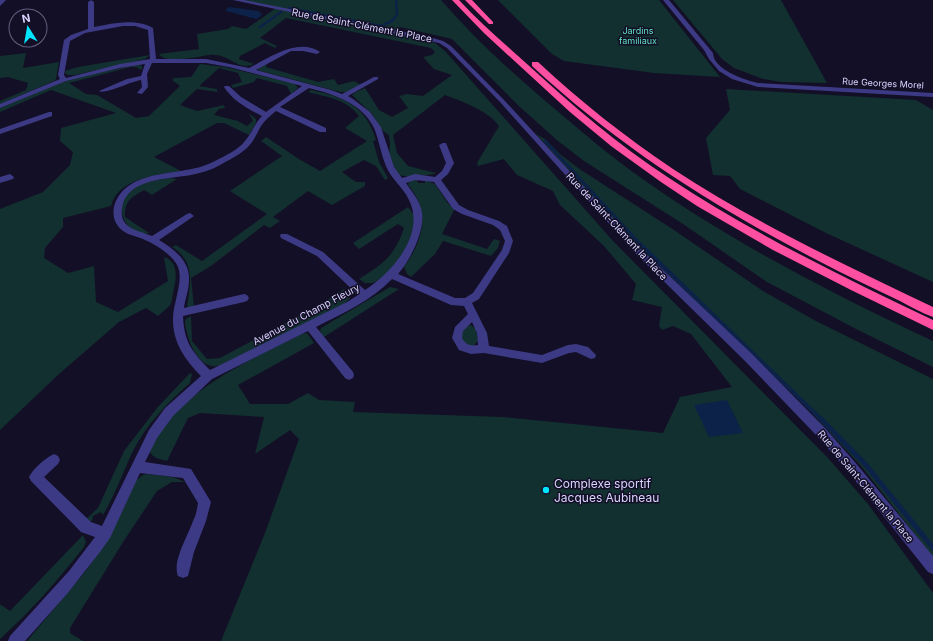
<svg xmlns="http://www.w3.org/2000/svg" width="933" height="641" font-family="Inter,sans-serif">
  <rect width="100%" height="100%" fill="#130f26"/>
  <path fill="#12302f" d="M236,0h205c31,36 66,68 102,99 29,24 57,49 87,71 92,67 200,123 303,171v26l-75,-37 -91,-48 -84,-58 -99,-63 -26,-20 -38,-34 -68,-68 -52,-12 -7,6 42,10 10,8 168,190 215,217 40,46 65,89v48h-712l44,-108 34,-94 -9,-9 -35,24 9,-37 -64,-4 -12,5 -21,43c-8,-2 -14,-3 -18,-10 30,-61 95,-88 153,-117l5,-1 7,10 -76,42 12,19h38l20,-11 11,7 36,2 -2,10 150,5 160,16 17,-36 52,-10 -41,-53 -18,-8 -11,4 -3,-4 3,-19 -30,-7 4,-16 -32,-38 -44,-41 -7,-14 -36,-16 -13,-16 -26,7 -1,-3 22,-37c-10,-15 -38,-25 -54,-31l-52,40 4,18 11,13 28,7c-4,3 -33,4 -38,2l-9,-18 1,-13 -1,-9 -6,-4 -11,-17 -20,-19 4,-3 9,-4 14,22 13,7 16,-9 -9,-12 8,-2 16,2 29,-21 -18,-6 -11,-12 9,-2 3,-3 -4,-4 -145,-30 -26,20 17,8 -2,2 -10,-5 -25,13 -1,3 15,5c-17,8 -24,-11 -44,-9 -11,1 -45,10 -51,-1l40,-5 -2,-15 31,-5 4,-3 14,3 30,-21z
    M498,0h161l61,77 -66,-4 -90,-12 -12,-7z
    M673,0h108l46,83 -45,-1 -19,-3 -29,-11 -12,-9z
    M26,53l-3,15 36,-6 -3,17 -2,2 -54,23v-3l26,-11 2,-7 -20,-6 -8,1v-22z
    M150,55l-5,4 -70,16h-7l-3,-2v-2l13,-4z
    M200,64l25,3 70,17 3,4 -7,6 -4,-8 -30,-8 -3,4 -21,6 -2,-3 11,-3 -4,-9 -19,-5 -20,18 18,3v3l-20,-3 -17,16 17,6 27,-6 1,3 -6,1 -5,6 24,6 9,5 6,-5 -4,-8 7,6v4l-7,12 -25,-12h-7l-63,34 27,14c-24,4 -63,7 -70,35l-48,12v9l-18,21 -1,10 24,15 26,-7 2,36 22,10 50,-31 -4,-24c16,5 12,24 9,36 -1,4 -1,9 -3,12 -3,4 -9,8 -12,11l-12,-8 -27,14 -60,52 -59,56v-221l43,-17 27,-27 3,-13 -13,-11 1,-13 55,-15 -65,-23 -51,22v-4l63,-26 20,-6 55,-11 4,1v4l-6,-3h-5l-62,16 17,11 11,1 39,23 13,-2 31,-30 -8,-6 2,-2 17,-1z
    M266,64v3l52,15 16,-3 4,6 16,-4 7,4 -15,7h-6l-83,-22z
    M726,89l190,11 17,10v172l-107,-49 -86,-44 -10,-13 -17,-1 -7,-37 24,-28z
    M311,90c33,7 55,16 65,50l-3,1 6,21 9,16 -3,2 -9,-14 -12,-6 -22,12 14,10h9v4l-33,19 -24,-14 -35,26 7,4 -10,7 -6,-3 -53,41 -20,12 3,29h-6l-1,-1c4,-23 8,-45 -15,-59l4,-2 26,16 65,-47 -37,-23 52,-35 -21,-15 5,-4 33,22 21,12 47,-30 -22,-13 14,-12c-12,-17 -33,-19 -51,-24z
    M536,134l9,5 15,15 21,16 93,60 89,61 51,29 119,59v178l-72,-91 -53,-57 -181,-174z
    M169,178l8,1 -25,16 -8,-5c-12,7 -20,11 -19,27l24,16c-20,6 -35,-22 -23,-38 10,-13 28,-14 43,-17z
    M412,180h5l1,3h7v-3l10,4 12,18 7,8 -12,24 45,15 7,-10 6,2 -2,7 -7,8 -48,-15 -8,13 -24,23 -4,-3 -3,-7c19,-26 27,-56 4,-82l1,-3z
    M408,207l6,8c0,6 0,13 -2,18 -5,19 -21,42 -39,50h-8l-6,-4c25,-16 35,-22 45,-51l-6,-4 -39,25 -6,-6z
    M390,287l9,2 -75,48 -4,-5 1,-4z
    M344,289l5,4 1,5 -6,6 -120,60c-4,1 -8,3 -12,2 -17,-2 -26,-31 -27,-44l1,-3 5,-3 1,25 15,18 13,-1 101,-54z
    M471,325l5,4 2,12 -6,6 -11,-5v-11l5,-5z
    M190,373l2,1 -2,9c-22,19 -44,42 -57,68 -10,21 -18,44 -30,64l-2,-3 -8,4 -1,5 -7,-1 13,-12 26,-57 33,-43z
    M147,474l26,3 12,5h-13l-15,9 -32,48 -55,89v5l13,8h-56l58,-69 22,-31 19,-38 9,-22 8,-6z
    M83,535l3,7 -2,5c-26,33 -53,64 -84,92v-35l10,7z"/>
  <path fill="#0c2248" d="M230,7l28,4 4,3 -2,3 -4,2 -30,-8v-2z
    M727,400l16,33 -34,4 -15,-32z"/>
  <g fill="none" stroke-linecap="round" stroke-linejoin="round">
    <path stroke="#0c2248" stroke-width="2.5" d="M289,8l92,18 11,-5 5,-6 -1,-15
      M260,27l21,-15"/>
    <path stroke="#0c2248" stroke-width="3" d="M545,141l97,105"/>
    <path stroke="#0c2248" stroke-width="4" d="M641,245l181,175"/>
    <path stroke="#0c2248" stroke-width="5" d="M821,419l45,46 67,83"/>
    <path fill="#3d3a85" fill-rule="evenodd" d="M0,0h6l-6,6z
      M91,0l3,2v25c19,-4 42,-9 59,1l3,31h50l43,9c20,-10 49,-31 71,-16l-3,2 -14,-3h-12l-35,19 75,20 11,4 32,-17h4v2l-30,17 5,3 17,13 11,15 13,40 8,11 13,-4 20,3 7,-6 4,-8 -7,-18 4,-2h3l8,20 -6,11 -7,6 18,25 9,5 31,11 8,5 6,15 -4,12 -30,46 -7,4 15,30 2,13 53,9 26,-10 8,-1 12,3 8,8 -1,3 -4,1 -15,-7 -7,1 -27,10 -58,-10 -13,1 -12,-4 -7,-12 3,-11 13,-13 -4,-8 -13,-1 -59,-26c-21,22 -49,34 -76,48l37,45 1,3 -1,3 -4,2 -4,-2 -37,-47 -96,48 -39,37 -16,22 -12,24 46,7 20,33 -5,19 -12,31 -6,24 -5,2 -5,-2c-6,-15 10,-40 15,-55 3,-5 4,-12 5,-18l-15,-25 -43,-5 -30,65 -10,14 -33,42 -42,47h-17l2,-5 59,-65 26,-34 -14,-5 -50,-51 -2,-4c4,-8 16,-19 25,-23l4,2 2,4 -2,4 -14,13 47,45 11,4 47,-96 16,-22 36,-32c-22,-22 -34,-45 -25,-76 2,-11 6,-22 2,-33 -5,-12 -23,-23 -35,-28 -11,-4 -21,-5 -27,-16 -4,-8 -3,-17 1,-24 19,-33 67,-21 98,-38 10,-5 23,-11 30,-20 7,-8 10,-18 17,-25 -14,-7 -30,-16 -38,-29l1,-1h4l12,11 25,15 36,-26 -73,-19 -23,-4h-54l-5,11 1,13 -6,7 -5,-1 5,-6 -1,-7c-9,1 -37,15 -42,11l28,-12 14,-3 4,-12 -25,4 -54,13 -66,27v-4l60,-25 -2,-4 6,-35 7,-5 17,-6v-27zM123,26h12l13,4 2,29 -30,5 -54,14 -2,-3 6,-34 15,-8zM309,88c24,6 53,15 65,40 5,12 7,26 12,38 5,13 17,21 23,34 17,34 -17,73 -44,90l-42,-38 -36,-18h-6l-1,2 1,2 36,18 41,39 -11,7 -137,68c-18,-18 -26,-28 -27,-54l61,-14 3,-1 2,-3 -2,-3 -3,-1 -60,14c1,-9 5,-18 5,-28 1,-19 -15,-31 -30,-40l35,-24 -4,-3 -3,1 -35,22c-14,-6 -33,-7 -30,-28 4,-30 47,-29 69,-33 10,-2 20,-5 29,-10 9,-5 21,-11 28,-18 6,-6 9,-14 13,-21 4,-6 10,-11 15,-15l44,21h6v-4l-46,-21zM415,180l19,2 19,27 9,5 31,11 7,5 5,11 -3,9 -29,43 -8,5h-10l-57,-24c12,-13 27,-43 24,-62 -2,-11 -10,-20 -16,-29zM472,322l5,11 1,12c-8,1 -12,0 -16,-7l1,-7z
      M233,0h11l182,36 17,5 8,5 53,54 139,151 109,103 73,74 29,33 79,95v18l-5,-2 -82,-103 -29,-33 -73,-76 -107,-105 -137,-153 -53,-54 -8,-5 -14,-3z
      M663,0h6l44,53c0,16 31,27 45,30l175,10v4l-175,-10 -26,-8 -13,-8 -10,-12 -5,-9z
      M49,112h3v4l-52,18v-5z
      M10,174l4,3 -1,2 -13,4v-6z"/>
    <path fill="#ff4fa3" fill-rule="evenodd" d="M452,0h7c21,23 45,43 68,64 45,41 91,81 142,114 83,55 174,99 264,142v10l-82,-40 -78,-40 -76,-44 -36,-24 -50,-36 -41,-34 -86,-79z
      M465,0h7l21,22v2h-4z
      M532,62h6c42,39 87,75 135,107 82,54 172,96 260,138v10c-11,-4 -22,-10 -33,-16 -21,-10 -42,-20 -62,-30 -114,-58 -212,-118 -306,-205z"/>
  </g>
  <circle fill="#00e5ff" stroke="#130f26" stroke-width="1.5" cx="546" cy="490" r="4"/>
  <g text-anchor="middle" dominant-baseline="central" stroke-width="3" stroke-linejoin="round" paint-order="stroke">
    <g font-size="9" fill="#5fe0c0" stroke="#130f26">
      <text x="638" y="30">Jardins<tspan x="638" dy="10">familiaux</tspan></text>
    </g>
    <g font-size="9" fill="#d9d4ff" stroke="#130f26">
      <text transform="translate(883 83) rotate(3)">Rue Georges Morel</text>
    </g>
    <g font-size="10" fill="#d9d4ff" stroke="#130f26">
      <text transform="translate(362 25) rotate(11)">Rue de Saint-Clément la Place</text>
      <text transform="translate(617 226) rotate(47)">Rue de Saint-Clément la Place</text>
      <text transform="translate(306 314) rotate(-28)">Avenue du Champ Fleury</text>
      <text transform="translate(866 486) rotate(50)">Rue de Saint-Clément la Place</text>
    </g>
    <g font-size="12" fill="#d9d4ff" stroke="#130f26" text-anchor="start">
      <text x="554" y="483">Complexe sportif<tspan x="554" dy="14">Jacques Aubineau</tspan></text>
    </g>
  </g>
  <g transform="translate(28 28) rotate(349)"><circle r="19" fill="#130f26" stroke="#625e7d"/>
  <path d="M0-3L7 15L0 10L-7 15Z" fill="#00e5ff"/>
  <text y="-6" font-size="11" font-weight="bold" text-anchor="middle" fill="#d9d4ff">N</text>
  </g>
</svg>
